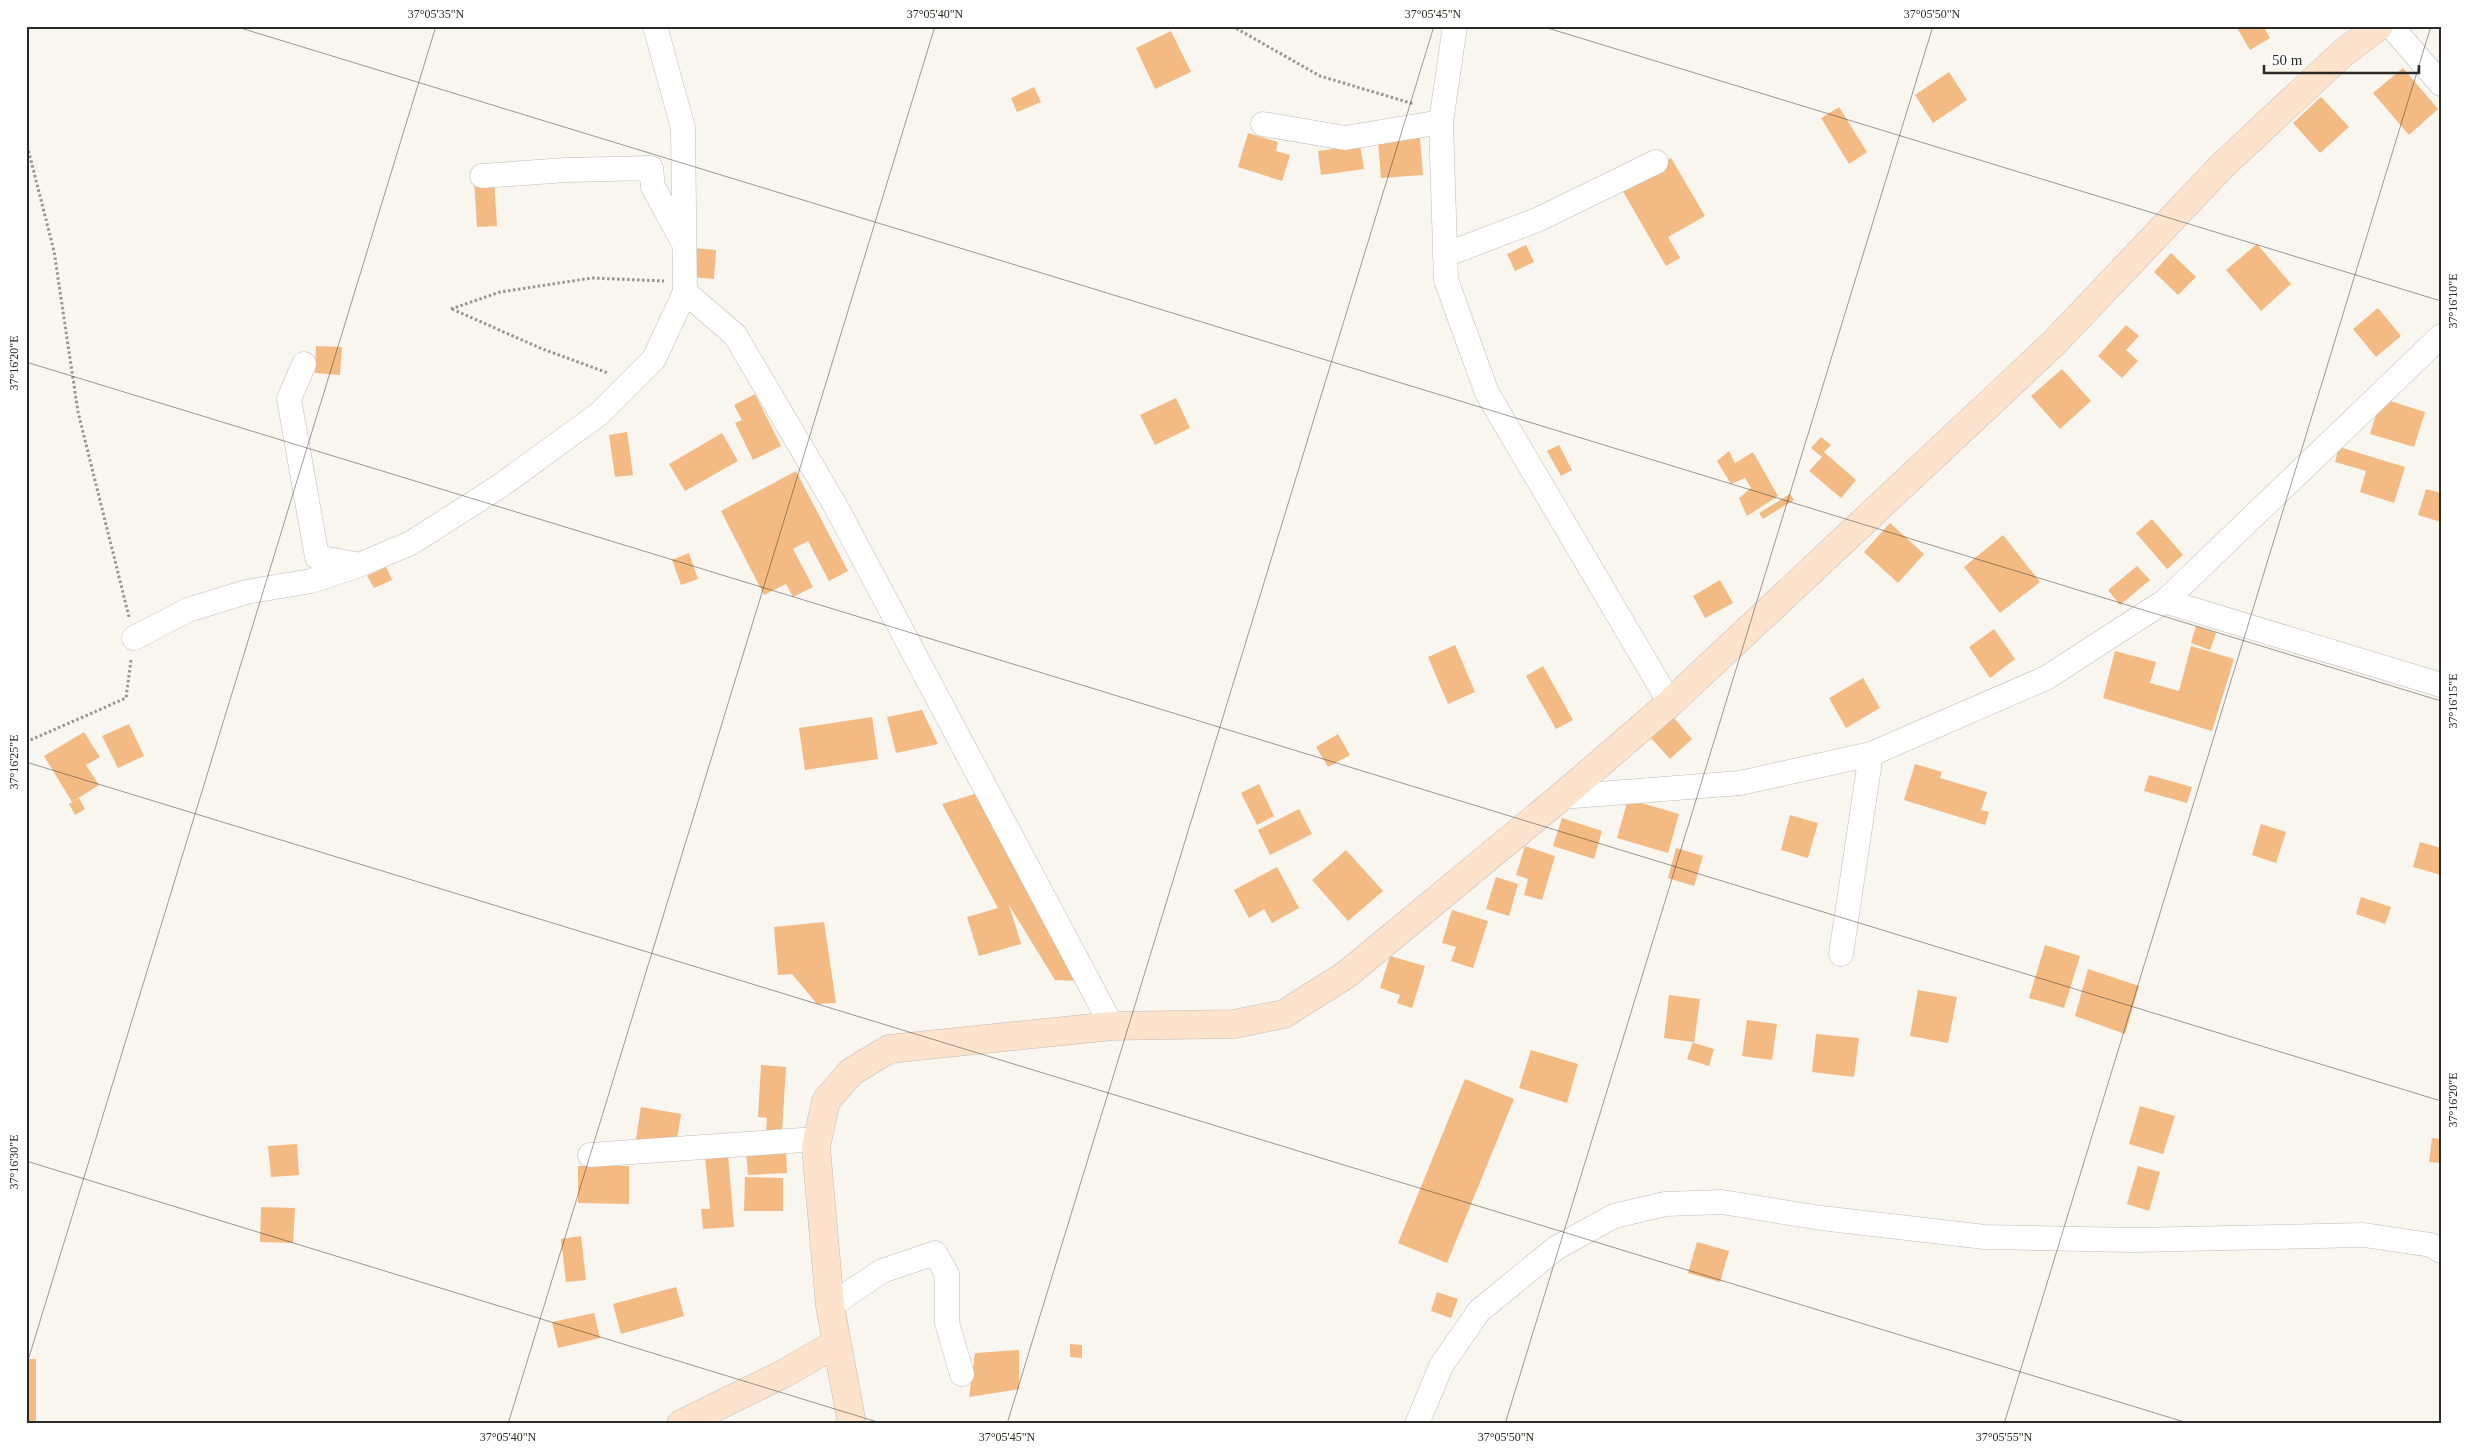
<svg xmlns="http://www.w3.org/2000/svg" width="2467" height="1450" font-family="Georgia,serif">
  <rect width="100%" height="100%" fill="#f9f5ef"/>
  <path fill="#f3bb83" d="M2236,26h27l7,12 -20,12z
    M1171,31l20,41 -36,17 -19,-41z
    M2403,68l35,41 -29,26 -36,-42z
    M1949,72l18,28 -34,23 -18,-28z
    M1034,87l7,15 -24,10 -6,-14z
    M2321,97l28,30 -29,26 -27,-30z
    M1839,107l28,45 -18,12 -28,-46z
    M1248,133l30,9 -2,9 14,4 -8,26 -44,-14z
    M1420,138l3,37 -42,3 -3,-36z
    M1360,145l4,24 -43,6 -3,-24z
    M1671,158l34,58 -37,21 12,21 -14,8 -45,-78z
    M494,180l3,46 -20,1 -3,-46z
    M2257,244l34,40 -30,27 -35,-41z
    M1526,245l8,17 -19,9 -8,-17z
    M692,248l24,2 -2,29 -24,-2z
    M2171,253l25,24 -18,18 -24,-23z
    M2378,308l23,28 -25,21 -23,-28z
    M2126,325l13,11 -13,14 12,11 -16,17 -24,-22z
    M316,346l26,1 -2,28 -25,-2z
    M2062,369l29,32 -31,28 -29,-33z
    M755,394l26,52 -28,14 -18,-37 7,-3 -8,-15z
    M1176,398l14,30 -35,17 -15,-30z
    M2381,398l44,14 -11,35 -44,-13z
    M627,432l6,43 -18,2 -6,-42z
    M722,433l16,28 -53,30 -16,-27z
    M1821,437l10,8 -7,7 32,28 -15,18 -32,-27 13,-14 -11,-9z
    M1559,445l13,25 -11,6 -14,-25z
    M2339,447l66,20 -11,36 -34,-11 6,-21 -31,-9z
    M1729,451l6,12 18,-11 25,44 -31,20 -8,-18 12,-10 -6,-10 -14,6 -14,-23z
    M796,471l52,100 -19,10 -21,-40 -15,8 20,38 -20,10 -7,-13 -22,11 -43,-84z
    M2426,489l15,4v29l-23,-7z
    M1790,494l4,6 -31,19 -4,-6z
    M2152,519l31,36 -16,14 -31,-36z
    M1890,523l34,31 -26,29 -34,-31z
    M2003,535l37,47 -40,31 -36,-46z
    M689,553l9,26 -17,6 -9,-25z
    M2137,566l13,14 -30,25 -12,-15z
    M386,567l6,13 -18,8 -7,-12z
    M1720,580l13,23 -28,15 -12,-22z
    M2196,626l20,7 -6,17 -19,-7z
    M1994,629l21,30 -25,19 -21,-31z
    M1455,645l20,47 -27,12 -20,-47z
    M2191,646l43,13 -22,72 -109,-33 12,-47 41,11 -6,21 29,8z
    M1543,666l30,54 -17,9 -30,-53z
    M1863,678l17,30 -34,20 -17,-30z
    M922,710l16,34 -42,9 -9,-36z
    M872,717l6,42 -73,11 -6,-42z
    M1673,717l19,22 -22,20 -20,-22z
    M129,724l15,32 -26,12 -16,-32z
    M84,732l16,25 -14,8 13,20 -27,17 -28,-46z
    M1338,734l12,21 -22,12 -12,-20z
    M1915,764l27,8 -2,6 47,14 -6,18 8,2 -4,13 -81,-25z
    M2149,775l43,12 -5,16 -43,-12z
    M1259,784l15,32 -17,9 -16,-32z
    M978,793l102,188 -25,-1 -46,-75 12,39 -42,12 -12,-39 31,-9 -56,-104z
    M79,798l6,11 -10,6 -6,-11z
    M1628,799l51,15 -11,39 -51,-15z
    M1299,809l13,25 -42,21 -12,-25z
    M1790,815l28,8 -10,35 -27,-8z
    M1562,818l40,13 -8,28 -41,-13z
    M2261,824l25,8 -10,31 -24,-8z
    M2420,842l21,6v27l-28,-8z
    M1525,846l30,10 -13,44 -18,-5 4,-16 -12,-4z
    M1676,848l27,8 -9,30 -26,-8z
    M1346,850l37,41 -35,30 -36,-41z
    M1277,867l22,41 -27,15 -8,-14 -15,9 -15,-28z
    M1496,877l22,7 -9,32 -23,-7z
    M2361,897l30,10 -6,17 -29,-10z
    M1452,910l36,11 -15,47 -22,-7 5,-14 -14,-4z
    M824,922l12,81 -19,1 -25,-30 -14,1 -4,-48z
    M2045,945l35,11 -16,52 -35,-10z
    M1390,956l35,10 -13,42 -15,-5 3,-8 -20,-7z
    M2088,969l51,17 -14,48 -50,-18z
    M1918,990l39,7 -9,46 -38,-7z
    M1669,995l31,4 -6,44 20,6 -5,17 -22,-7 6,-17 -29,-4z
    M1747,1020l30,4 -5,36 -30,-4z
    M1816,1034l43,4 -5,39 -42,-5z
    M1531,1050l47,14 -11,39 -48,-15z
    M761,1065l25,2 -4,65 -16,-1 1,-13 -9,-1z
    M1465,1079l49,20 -67,164 -49,-20z
    M2140,1106l35,10 -12,38 -34,-10z
    M641,1107l40,7 -5,31 -40,-6z
    M2432,1138l9,1v24l-12,-1z
    M297,1144l2,31 -28,2 -3,-31z
    M786,1150l1,23 -39,2 -2,-23z
    M728,1154l6,73 -31,2 -2,-20h9l-5,-53z
    M578,1166h51v38l-51,-1z
    M2138,1166l22,6 -11,39 -22,-7z
    M745,1177l38,1v33h-39z
    M261,1207l34,1 -2,35 -33,-1z
    M581,1236l5,44 -20,2 -5,-43z
    M1697,1242l32,9 -9,31 -32,-9z
    M676,1287l8,29 -63,18 -8,-30z
    M1437,1292l21,7 -7,19 -20,-7z
    M594,1313l6,25 -42,10 -6,-26z
    M1070,1344l12,1v13l-12,-1z
    M1019,1350v39l-50,8 6,-44z
    M26,1359h10v65h-10z"/>
  <g fill="none" stroke-linecap="round" stroke-linejoin="round">
    <defs>
      <path id="street" d="M1455,26l-14,96 5,158 41,113 183,310
        M2391,26l50,58
        M1263,124l82,14 96,-16
        M482,176l84,-6 85,-2 2,19 29,53
        M1445,255l92,-35 119,-58
        M685,292l50,43 100,170 277,521
        M304,364l-15,35 28,158 38,7
        M2165,601l276,84
        M134,638l54,-28 58,-18 65,-11 48,-16 52,-22 89,-57 99,-72 55,-55 31,-67 -2,-164 -28,-102
        M1561,797l179,-14 131,-29 175,-76 119,-77 276,-265
        M1841,954l30,-200
        M590,1155l227,-16
        M830,1306l52,-35 53,-18 12,21v49l15,51
        M1417,1424l24,-58 38,-55 77,-63 58,-32 51,-12 57,-2 99,16 164,19 149,3 230,-5 67,10 10,6"/>
      <path id="secondary" d="M681,1424l104,-51 52,-30
        M852,1424l-22,-118 -14,-159 10,-46 25,-29 38,-23 223,-23 122,-2 50,-10 63,-40 214,-177 109,-94 383,-359 169,-178 121,-113 36,-27"/>
    </defs>
    <use href="#street" stroke="#c0bcb7" stroke-width="25"/>
    <use href="#secondary" stroke="#c0bcb7" stroke-width="29"/>
    <path stroke="#999692" stroke-width="3" stroke-dasharray="2.5 2.5" stroke-linecap="butt" d="M1232,26l88,50 94,28
      M26,141l28,110 24,161 51,205
      M451,309l49,-17 92,-14 72,3
      M452,309l88,39 68,25
      M26,742l100,-44 5,-38"/>
    <use href="#street" stroke="#fff" stroke-width="24"/>
    <use href="#secondary" stroke="#fde2cc" stroke-width="28"/>
  </g>
  <path fill="none" stroke="#2a2927" stroke-width="1" stroke-opacity="0.45" d="M234,26l2207,675M1541,26l900,275M26,362l2415,739M26,762l2165,662M26,1161l858,263M26,1367l410,-1341M508,1424l427,-1398M1007,1424l427,-1398M1505,1424l428,-1398M2004,1424l427,-1398"/>
  <rect width="2467" height="1450" fill="none" stroke="#ffffff" stroke-width="55"/>
  <path d="M2264 65v8h155v-8" fill="none" stroke="#2a2927" stroke-width="2.5"/>
  <text x="2272" y="65" font-size="15" fill="#2a2927" stroke="#ffffff" stroke-width="4" paint-order="stroke">50 m</text>
  <rect x="28" y="28" width="2412" height="1394" fill="none" stroke="#2a2927" stroke-width="2"/>
  <g font-size="12" text-anchor="middle" fill="#2a2927">
    <text x="436" y="18">37°05'35"N</text>
    <text x="935" y="18">37°05'40"N</text>
    <text x="1433" y="18">37°05'45"N</text>
    <text x="1932" y="18">37°05'50"N</text>
    <text transform="translate(2453 301) rotate(-90)" y="4">37°16'10"E</text>
    <text transform="translate(14 363) rotate(-90)" y="4">37°16'20"E</text>
    <text transform="translate(2453 701) rotate(-90)" y="4">37°16'15"E</text>
    <text transform="translate(14 762) rotate(-90)" y="4">37°16'25"E</text>
    <text transform="translate(2453 1100) rotate(-90)" y="4">37°16'20"E</text>
    <text transform="translate(14 1162) rotate(-90)" y="4">37°16'30"E</text>
    <text x="508" y="1441">37°05'40"N</text>
    <text x="1007" y="1441">37°05'45"N</text>
    <text x="1506" y="1441">37°05'50"N</text>
    <text x="2004" y="1441">37°05'55"N</text>
  </g>
</svg>
